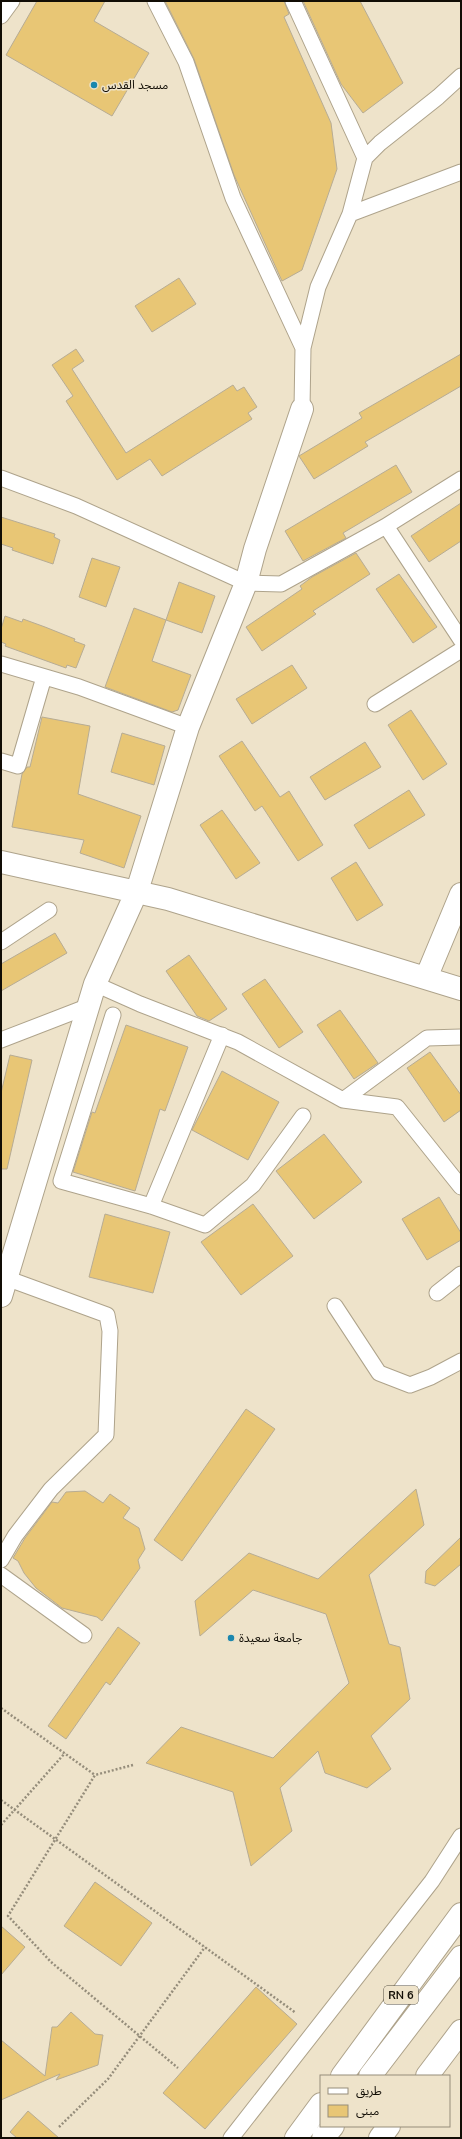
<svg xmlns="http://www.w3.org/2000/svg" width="462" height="2139" font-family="'Nunito Sans','Noto Sans Arabic',sans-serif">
  <rect width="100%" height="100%" fill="#eee3ca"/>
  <path fill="#e8c675" stroke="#b7ac94" d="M37,1h68l-11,20 55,32 -37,63 -106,-61z
    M165,1h119l5,13 -5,3 47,106 6,46 -35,101 -20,11 -48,-106 -40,-116z
    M303,1h57l43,82 -40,30 -22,-29z
    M179,278l17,26 -44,28 -17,-26z
    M76,349l8,12 -12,8 54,84 107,-68 4,6 7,-4 13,20 -9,6 4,6 -90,57 -12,-17 -33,21 -51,-79 7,-5 -21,-31z
    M461,354v32l-96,56 3,4 -54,33 -15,-23 63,-38 -3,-5z
    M396,465l16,27 -69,41 3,5 -43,23 -18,-30z
    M461,503v38l-32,21 -18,-26z
    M1,517l54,17 -1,3 6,3 -7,24 -41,-14 1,-2 -12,-4z
    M356,553l14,21 -57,37 3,3 -54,37 -16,-24 56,-38 -2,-3 12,-9z
    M92,558l28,9 -14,40 -27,-10z
    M399,574l38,53 -24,16 -37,-54z
    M179,582l36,14 -13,37 -36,-13z
    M134,608l32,12 -14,41 39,14 -13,35 -6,2 -67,-25z
    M5,616l17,6 1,-3 22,8 30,12 -1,2 11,4 -9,23 -9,-3 -1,3 -61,-22 1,-2 -5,-2v-13z
    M292,665l15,23 -55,36 -16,-25z
    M411,710l36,54 -24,16 -35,-55z
    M42,717l48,9 -12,68 63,22 -17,52 -44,-15 4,-13 -72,-13 10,-53 5,-7h3z
    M122,733l43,13 -11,39 -43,-13z
    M242,741l38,56 9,-6 34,54 -25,16 -36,-55 -7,5 -36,-55z
    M365,742l16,25 -56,33 -15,-23z
    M409,790l16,25 -56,34 -15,-24z
    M222,810l38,53 -24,16 -36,-54z
    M356,862l27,43 -26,16 -26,-43z
    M55,933l12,20 -66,38v-27z
    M189,955l38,54 -18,12 -12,-5 -31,-45z
    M265,979l38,53 -24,16 -37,-54z
    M340,1010l38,53 -24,16 -37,-54z
    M126,1025l62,22 -23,64 -5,-2 -25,82 -62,-19 19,-60 3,1z
    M430,1052l31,43v15l-17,12 -37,-54z
    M10,1055l22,5 -25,109h-6v-76z
    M222,1071l57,31 -31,58 -56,-30z
    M324,1134l38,48 -48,37 -38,-48z
    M439,1197l22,36v7l-34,20 -25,-41z
    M253,1204l40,52 -52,39 -40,-53z
    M105,1214l65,18 -17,61 -64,-16z
    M246,1409l29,20 -93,132 -28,-21z
    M416,1489l8,36 -55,50 20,69 11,3 10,52 -39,37 20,33 -24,19 -42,-15 -7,-22 -38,37 12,43 -41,35 -18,-74 -87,-29 35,-36 92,31 76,-75 -23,-69 -73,-24 -53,46 -5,-35 54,-48 69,26z
    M85,1491l18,12 7,-9 20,14 -7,10 16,10 6,21 -7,11 2,8 -38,53 -5,-4 -35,-9 -26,-20 -12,-15 -6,-12 -5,-3 12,-20 27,-36 6,1 8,-11z
    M461,1537v27l-26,22 -10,-3 1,-12z
    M118,1627l22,16 -30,42 -4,-3 -40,57 -18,-13z
    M95,1882l57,41 -31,43 -57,-40z
    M1,1926l24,21 -24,28z
    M256,1987l41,37 -92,105 -42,-36z
    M71,2012l24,22 8,1 -5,30 -42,15 4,-6 -59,26v-60l44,36 7,-49h5z
    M28,2111l31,27h-42l-7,-6z"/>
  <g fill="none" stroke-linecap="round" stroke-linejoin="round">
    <defs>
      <path id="street" d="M155,1l31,61 47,136 70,150
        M293,1l72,157
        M1,16l11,-15
        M350,214l15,-56 15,-15 58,-46 23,-21
        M302,409l1,-61 15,-61 32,-73 111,-42
        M1,478l75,28 170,77 35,1 105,-58 75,-47
        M386,526l75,114
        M1,664l78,23 109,40
        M375,704l86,-54
        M1,761l17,5 26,-89
        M1,942l48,-32
        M95,984l45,20 98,38 105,58 84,-62 34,-1
        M113,1015l-52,166 90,25 54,19 48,-40 50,-69
        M1,1040l88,-34
        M343,1100l54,7 64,80
        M151,1206l71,-171
        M437,1293l24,-19
        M335,1306l44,67 31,12 21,-8 30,-16
        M1,1560l14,-24 36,-47 55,-54 4,-104 -3,-16 -101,-37
        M1,1575l83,60
        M231,2138l201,-257 29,-45"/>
      <path id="secondary" d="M1,862l167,37 293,90
        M426,978l35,-84
        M1,1296l94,-312 42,-93 51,-164 58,-144 9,-34 47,-140
        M427,2076l34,-45
        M380,2138l9,-12"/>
      <path id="primary" d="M342,2076l119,-162
        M370,2076l91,-119
        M296,2138l25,-34
        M323,2138l10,-12"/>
    </defs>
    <use href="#street" stroke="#aea38b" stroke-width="17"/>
    <use href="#secondary" stroke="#aea38b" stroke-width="24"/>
    <use href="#primary" stroke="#aea38b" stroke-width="24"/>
    <path stroke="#958d7b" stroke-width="2.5" stroke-dasharray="2 2" stroke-linecap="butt" d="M1,1708l94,67
      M133,1765l-38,10 -87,141 43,46 127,106
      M1,1800l295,213
      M1,1825l64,-72
      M59,2127l49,-48 97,-132"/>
    <use href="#street" stroke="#fff" stroke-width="15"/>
    <use href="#secondary" stroke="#fff" stroke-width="22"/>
    <use href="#primary" stroke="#fff" stroke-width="22"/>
  </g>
  <g fill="#1b87ae" stroke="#eee3ca" stroke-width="1.5">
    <circle cx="94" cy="85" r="4"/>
    <circle cx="231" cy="1638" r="4"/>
  </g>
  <g text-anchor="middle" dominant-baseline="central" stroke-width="3" stroke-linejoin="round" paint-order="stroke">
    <rect fill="#eee3ca" stroke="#534d40" stroke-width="1" x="384" y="1986" width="34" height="18" rx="3"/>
    <g font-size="11" font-weight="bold" fill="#110d05">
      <text x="401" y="1995">RN 6</text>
    </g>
    <g font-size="12" fill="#110d05" stroke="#eee3ca" text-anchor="start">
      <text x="102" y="85">مسجد القدس</text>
      <text x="239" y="1638">جامعة سعيدة</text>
    </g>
  </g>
  <rect width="462" height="2139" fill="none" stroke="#110d05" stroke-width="4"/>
  <rect x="320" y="2075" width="130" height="52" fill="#eee3ca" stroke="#968d7b"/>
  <rect x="328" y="2088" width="20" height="6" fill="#ffffff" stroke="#968d7b"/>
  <text x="356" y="2095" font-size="12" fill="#110d05">طريق</text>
  <rect x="328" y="2105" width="20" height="12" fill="#e8c675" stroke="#968d7b"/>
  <text x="356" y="2115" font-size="12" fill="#110d05">مبنى</text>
</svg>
